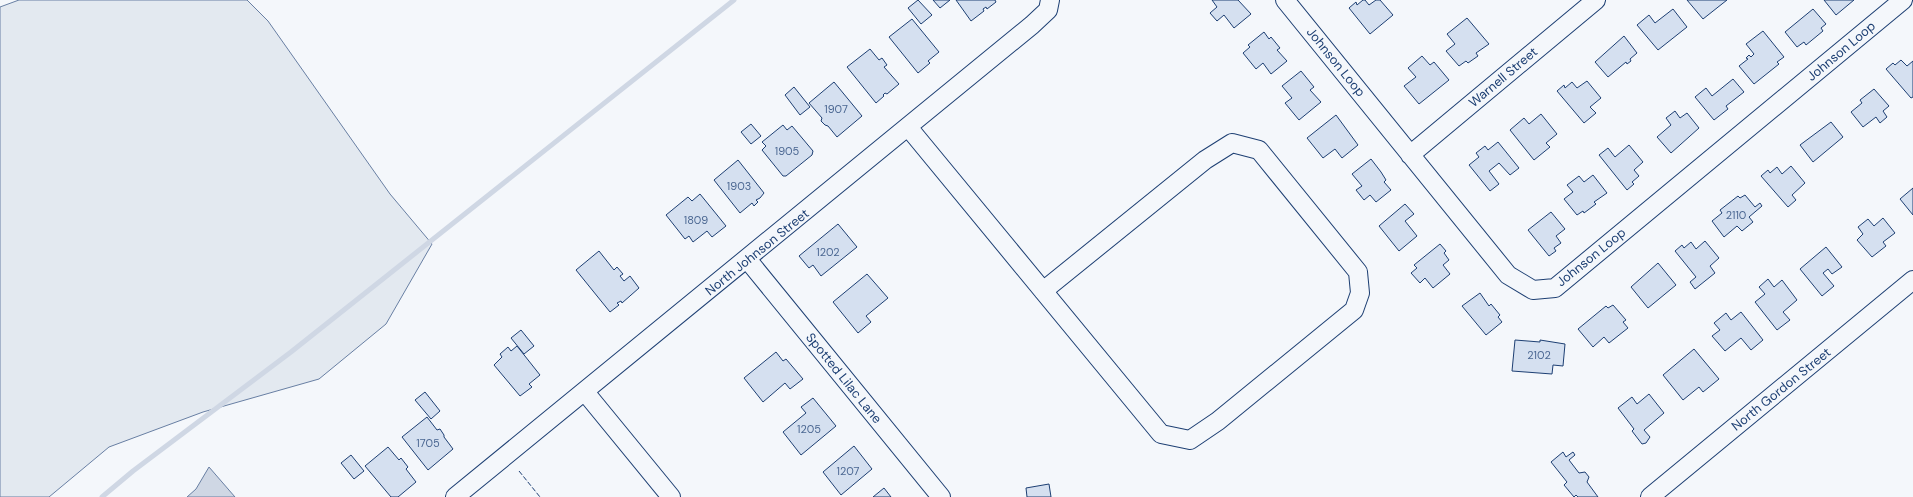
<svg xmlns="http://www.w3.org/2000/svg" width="1913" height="497" font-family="'DM Sans',sans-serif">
  <rect width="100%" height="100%" fill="#f4f7fb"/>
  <path fill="#e3e9f0" stroke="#687fa3" d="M19,0h228l21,21 122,173 42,50 -46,80 -67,55 -116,33 -94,35 -60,50h-49v-490z"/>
  <path fill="#cfd7e4" stroke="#687fa3" d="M209,467l26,30h-48l9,-8z"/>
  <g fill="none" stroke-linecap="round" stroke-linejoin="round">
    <path stroke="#cfd7e4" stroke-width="5" d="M102,497l31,-26 158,-119 443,-352"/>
  </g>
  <path fill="#d5e0f0" stroke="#1d3f73" d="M918,0l14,15 -11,9 -13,-16z
    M933,0h17l-10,8z
    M956,0h39l1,2 -9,7 -1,-2 -3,2 1,2 -13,10z
    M1212,0h26l13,14 -17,14 -10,-13 -7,6 -7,-8 7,-6z
    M1363,0h2l4,5 7,-5h4l13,15 -23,19 -21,-26 7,-6 1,3z
    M1687,0h40l-24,19z
    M1824,0h30l-18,15z
    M1673,9l14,18 -29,23 -21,-25 12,-10 6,8z
    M1813,9l13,15 -5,4 2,3 -17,14 -2,-3 -7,5 -12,-15z
    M1467,18l22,26 -13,9 2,3 -10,7 -2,-2 -7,5 -13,-15 9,-7 -8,-10z
    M912,19l27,33 -11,9 2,2 -12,10 -29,-36z
    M1763,31l21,26 -7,5 2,2 -25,20 -15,-18 9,-7 -2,-1 3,-3 2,2 3,-3 -8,-10z
    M1264,32l5,7 2,-2 9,11 -3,2 10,11 -16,13 -8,-11 -7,6 -13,-16 7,-6 -2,-2z
    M1624,36l13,17 -7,6 1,2 -4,3 -1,-2 -18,15 -13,-15z
    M870,49l9,11 3,-2 5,7 -3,2 15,17 -12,10 -2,-1 -2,2 1,1 -8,7 -29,-36z
    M1422,56l8,9 4,-3 15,18 -30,24 -15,-18 12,-9 -8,-9z
    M1901,60l6,6 6,-5v36l-2,1 -25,-29 7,-6 2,2z
    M1301,71l13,16 -4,3 11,12 -22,18 -14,-17 7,-5 -10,-12z
    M1733,79l11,13 -18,14 2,3 -14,11 -19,-23 11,-9 6,8z
    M1587,81l14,17 -11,9 6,6 -12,10 -27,-32 7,-6 1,3 7,-6 5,6z
    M834,82l28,34 -25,21 -9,-11 -3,-1 -4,-4 1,-3 -13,-15z
    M794,87l16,20 -10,8 -15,-20z
    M1874,89l15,17 -6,5 4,6 -7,6 -4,-6 -13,10 -12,-15 11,-9 -2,-3z
    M1675,111l5,7 7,-5 12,15 -28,25 -14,-16 14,-12 -5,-7z
    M1541,114l16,20 -11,9 4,4 -16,13 -24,-30 14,-12 5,6z
    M1336,115l22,30 -16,13 -7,-9 -12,9 -16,-20z
    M1831,122l12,15 -30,25 -13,-17z
    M751,124l10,12 -10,8 -10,-12z
    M783,125l4,5 5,-4 21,25 -1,4 -26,21h-3l-21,-26 4,-4 -4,-4z
    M1498,142l21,26 -9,7 -11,-12 -10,8 10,13 -9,7 -21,-26 10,-8 -3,-4 9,-7 3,4z
    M1629,145l14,17 -9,8 5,6 -7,6 2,2 -7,6 -28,-35 9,-7 7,9z
    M1371,159l10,13 5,8 -2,2 7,8 -15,12 -6,-7 -6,5 -8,-10 6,-4 -10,-12z
    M738,160l26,33 -4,5 -4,2 2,2 -4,4 -2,-3 -12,10 -26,-33z
    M1791,166l14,17 -13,12 4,5 -8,7 -27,-31 7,-6 2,3 7,-6 5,7z
    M1593,175l14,18 -13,9 2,2 -12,9 -1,-2 -6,4 -13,-16 9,-7 -6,-7 12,-9 5,6z
    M1913,188v27l-13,-16z
    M700,194l26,32 -14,11 -5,-6 -14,11 -4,-6 -4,3 -19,-24 22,-18 4,4z
    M1745,195l10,12 5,-4 2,3 -13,11 4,5 -11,9 -5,-5 -13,11 -12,-16 10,-8 -2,-3 18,-14 2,2z
    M1405,204l9,10 -9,7 12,15 -18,15 -20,-25z
    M1551,212l14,17 -9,7 5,7 -7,5 2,3 -7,5 -21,-26z
    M1883,218l12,15 -12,9 3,4 -14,11 -15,-17 6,-6 -5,-7 10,-8 6,7z
    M838,224l19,23 -36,29 -8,-11 -4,3 -10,-12z
    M1705,241l14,17 -9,8 5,7 -20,16 -5,-7 6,-5 -21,-26 7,-6 2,3 7,-6 5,7z
    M1440,244l6,7 -2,2 5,7 -6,5 7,9 -17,14 -8,-10 -5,5 -9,-10 6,-5 -3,-3z
    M1826,247l16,20 -10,7 -4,-5 -5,4 11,13 -12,10 -22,-27z
    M599,251l15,19 3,-3 6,7 -3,2 4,5 6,-5 9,12 -17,15 -1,-2 -4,2 2,2 -9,7 -34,-42z
    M1658,263l18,22 -28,23 -17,-21z
    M867,274l21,24 -22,18 5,6 -13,11 -25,-31z
    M1768,279l6,8 8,-7 15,20 -14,12 7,8 -13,10 -22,-28 10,-8 -6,-7z
    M1480,293l9,13 2,-2 9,11 -2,2 4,5 -16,13 -24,-29z
    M1613,305l13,15 -3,2 5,6 -19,15 -5,-6 -11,10 -15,-18 28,-23 2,2z
    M1741,312l22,28 -12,10 -10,-12 -16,13 -13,-15 8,-6 -6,-7 12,-10 5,7z
    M521,330l13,16 -10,8 -13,-16z
    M1515,340l25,2v-2l25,4 -2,22 -10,-1 -1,9 -40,-3z
    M517,346l23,29 -11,9 3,3 -12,9 -26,-31 8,-8 -2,-3 8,-7 3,4z
    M1694,349l25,30 -16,13 -4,-5 -16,13 -20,-25z
    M776,352l7,9 3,-2 17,20 -13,10 -5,-6 -22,19 -19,-24z
    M425,392l15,19 -9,8 -16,-19z
    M1649,394l15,19 -20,17 6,7 -4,6 -4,1 -10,-13 2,-2 -16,-21 14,-11 5,7z
    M813,398l23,28 -35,29 -18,-23 23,-19 -5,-6z
    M427,417l10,13 3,-1 4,6v2l9,12 -25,21 -26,-33z
    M854,446l18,23 -31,26 -18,-23z
    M388,447l11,13 2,-2 7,9 -2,2 10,13 -18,15h-7l-26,-31z
    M1563,452l3,5 7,-5 2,3 -6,5 10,13 6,-1 4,5 -2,5 11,15h-20l-2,-2 -2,2 -10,-12 3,-3 -16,-20z
    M351,455l13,16 -10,8 -13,-16z
    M1049,484l2,13h-24l-1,-9z
    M884,488l7,9h-18z"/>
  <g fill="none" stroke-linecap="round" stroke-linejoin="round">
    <defs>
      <path id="minor" d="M1285,0l223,275 25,15 22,-2 348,-288
        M908,127l253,307 29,6 28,-19 136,-111 6,-17 -2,-21 -99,-122 -27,-7 -27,17 -162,131
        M1410,155l186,-155
        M747,259l194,238
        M585,392l86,105
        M455,497l577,-472 16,-15 2,-10
        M1650,497l263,-217"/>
    </defs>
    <use href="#minor" stroke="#1d3f73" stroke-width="20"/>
    <use href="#minor" stroke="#f4f7fb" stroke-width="18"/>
    <path stroke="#1d3f73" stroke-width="1" stroke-dasharray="5 2" stroke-linecap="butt" d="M519,471l21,26"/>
  </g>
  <g text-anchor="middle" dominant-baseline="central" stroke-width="3" stroke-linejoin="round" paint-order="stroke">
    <g font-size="11" fill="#4b6792">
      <text x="836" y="109">1907</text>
      <text x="787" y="151">1905</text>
      <text x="739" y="186">1903</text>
      <text x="1736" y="215">2110</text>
      <text x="696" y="220">1809</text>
      <text x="828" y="252">1202</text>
      <text x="1539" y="355">2102</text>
      <text x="809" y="429">1205</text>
      <text x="428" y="443">1705</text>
      <text x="848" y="471">1207</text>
    </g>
    <g font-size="13" fill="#1d3f73" stroke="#f4f7fb">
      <text transform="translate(1841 51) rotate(-40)">Johnson Loop</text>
      <text transform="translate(1336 62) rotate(51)">Johnson Loop</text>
      <text transform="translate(1503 77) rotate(-40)">Warnell Street</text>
      <text transform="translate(757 252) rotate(-39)">North Johnson Street</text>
      <text transform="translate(1591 257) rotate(-39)">Johnson Loop</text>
      <text transform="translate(844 378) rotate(51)">Spotted Lilac Lane</text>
      <text transform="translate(1781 389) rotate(-39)">North Gordon Street</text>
    </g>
  </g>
</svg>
